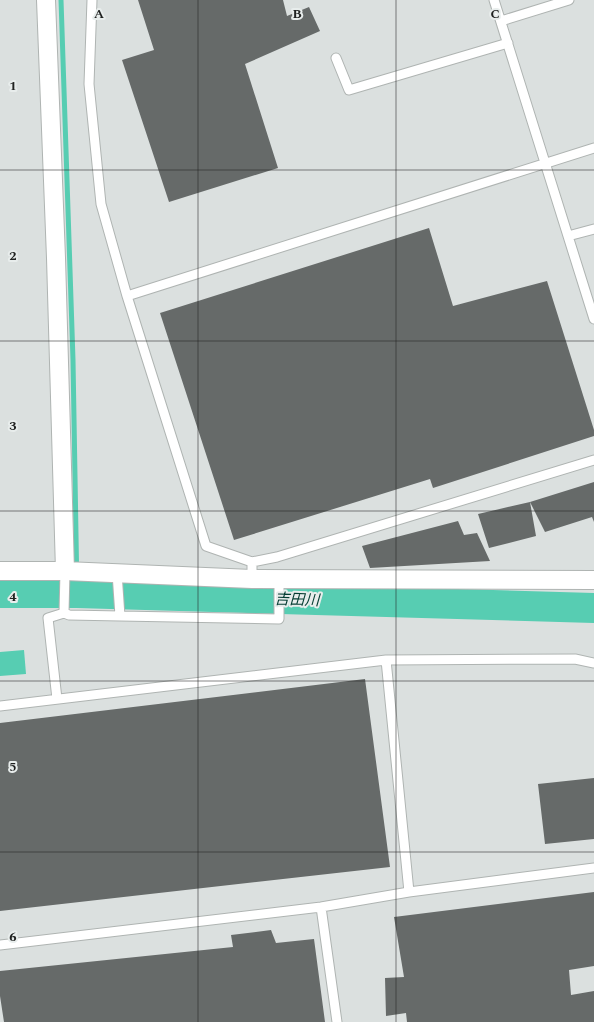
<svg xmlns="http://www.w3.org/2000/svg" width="594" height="1022" font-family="Spectral,'Noto Sans JP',serif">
  <rect width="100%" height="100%" fill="#dbe0df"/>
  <path fill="#57cdb2" d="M24,650l2,24 -26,2v-24z"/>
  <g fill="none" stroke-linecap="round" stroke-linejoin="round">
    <path stroke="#57cdb2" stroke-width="5" d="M61,0l12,360 4,233"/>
    <path stroke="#57cdb2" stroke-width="30" d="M0,593h77l517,15"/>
  </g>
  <path fill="#666a69" d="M138,0h145l4,16 22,-9 11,24 -75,33 33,104 -109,34 -47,-142 32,-10z
    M429,228l24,78 94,-25 47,149v6l-161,52 -3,-9 -196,61 -74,-227z
    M594,482v40l-2,-5 -47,15 -15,-30 6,34 -47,12 -11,-34 52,-12z
    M458,521l6,14 13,-2 13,28 -120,7 -8,-22z
    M365,679l25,188 -390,44v-188z
    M594,778v61l-49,5 -7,-60z
    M594,892v74l-25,4 2,25 23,-4v31h-187l-1,-9 -20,3 -1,-38 19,-1 -10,-60z
    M271,930l5,13 38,-4 11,83h-321l-4,-26v-25l233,-24 -2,-12z"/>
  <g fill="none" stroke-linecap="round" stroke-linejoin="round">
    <defs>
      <path id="lane" d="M92,0l-3,84 12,120 26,92 467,-148
        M494,0l100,319
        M501,21l68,-21
        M336,58l13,32 159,-47
        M568,236l26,-7
        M127,296l79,250 46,16v17
        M252,562l25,-5 317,-97
        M65,571l-1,42 5,2 51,1
        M117,573l3,43 159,3v-40
        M386,660l23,232
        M57,699l-9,-81 16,-5
        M0,706l386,-46 189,-1 19,4
        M321,907l16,115
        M0,945l321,-38 88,-15 185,-24"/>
      <path id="street" d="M46,0l10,258 9,313
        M0,571h65l187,8 342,1"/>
    </defs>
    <use href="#lane" stroke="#afb4b2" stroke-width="11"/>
    <use href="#street" stroke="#afb4b2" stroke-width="20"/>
    <use href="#lane" stroke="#fff" stroke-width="9"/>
    <use href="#street" stroke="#fff" stroke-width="18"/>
  </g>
  <path fill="none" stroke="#202221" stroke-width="1" stroke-opacity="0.55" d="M198,0v1022M396,0v1022M0,170h594M0,341h594M0,511h594M0,681h594M0,852h594"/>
  <g text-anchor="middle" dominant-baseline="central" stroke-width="4" stroke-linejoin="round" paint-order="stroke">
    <g font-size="15" font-style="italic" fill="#043c32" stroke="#e8edec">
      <text transform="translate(297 600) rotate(2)">吉田川</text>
    </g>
  </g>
  <g font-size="13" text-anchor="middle" font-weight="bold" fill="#202221" stroke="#e8edec" stroke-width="4" stroke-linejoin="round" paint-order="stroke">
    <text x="99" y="18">A</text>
    <text x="297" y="18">B</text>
    <text x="495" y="18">C</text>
    <text x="13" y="90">1</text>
    <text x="13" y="260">2</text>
    <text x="13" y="430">3</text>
    <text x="13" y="601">4</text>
    <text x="13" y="771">5</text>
    <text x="13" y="941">6</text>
  </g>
</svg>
